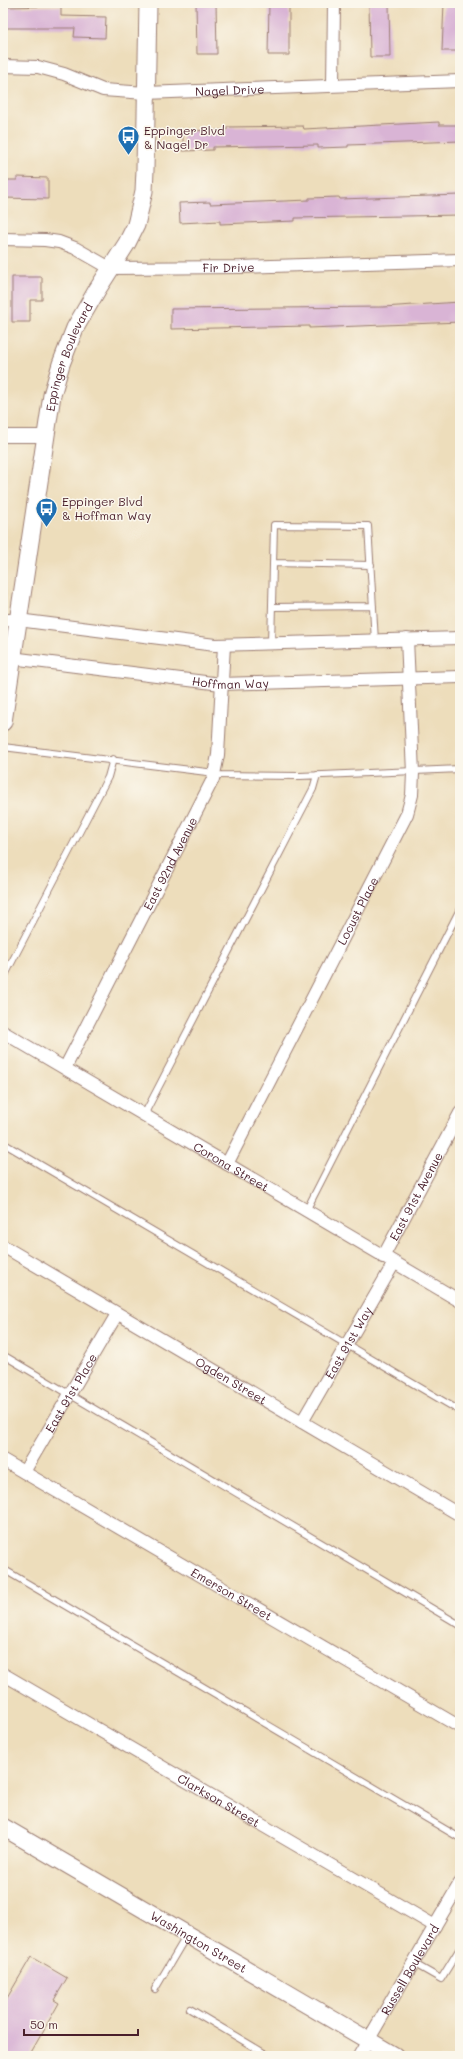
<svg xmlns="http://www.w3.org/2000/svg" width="463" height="2059" font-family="Mali,sans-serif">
  <rect width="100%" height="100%" fill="#fbf7ec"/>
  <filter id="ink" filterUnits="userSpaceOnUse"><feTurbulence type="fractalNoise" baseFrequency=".025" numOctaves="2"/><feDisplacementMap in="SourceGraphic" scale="8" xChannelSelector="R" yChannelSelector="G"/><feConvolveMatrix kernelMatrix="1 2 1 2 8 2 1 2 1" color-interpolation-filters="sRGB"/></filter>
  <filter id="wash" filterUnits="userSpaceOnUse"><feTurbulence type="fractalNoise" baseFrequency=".012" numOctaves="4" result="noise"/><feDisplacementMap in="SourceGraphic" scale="16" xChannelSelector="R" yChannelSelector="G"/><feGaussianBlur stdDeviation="0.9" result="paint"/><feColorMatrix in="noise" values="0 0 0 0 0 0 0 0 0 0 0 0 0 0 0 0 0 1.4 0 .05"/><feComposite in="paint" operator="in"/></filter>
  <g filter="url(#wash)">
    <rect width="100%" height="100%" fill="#edddbb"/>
    <g id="blocks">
      <path fill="#d9b4d5" d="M196,3h20l1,51h-20z
        M269,3h20v52h-21z
        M369,3h20l1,54h-20z
        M444,3h16v48h-18z
        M61,6v10l45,1 -1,21 -31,-1 1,-9h-72v-21z
        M439,122v3h21v16l-112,4v2l-30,1v-3l-105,2v3l-30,1v-20l44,-1v-3l76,-1 1,3z
        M17,177l31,1v21l-45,-1v-18h14z
        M460,195v20l-165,3v3l-75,3v-3l-40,2 -1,-20 31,-1v2l99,-4v-2l30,-1 1,2z
        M12,277h30v23h-12v22h-18z
        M460,302v20l-151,6v-2l-138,3v-20l212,-2z
        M31,1957l36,21 -13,22 5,3 -30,53h-26v-51z"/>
    </g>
  </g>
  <g filter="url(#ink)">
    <use href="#blocks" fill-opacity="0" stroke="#9c7e73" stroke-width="1"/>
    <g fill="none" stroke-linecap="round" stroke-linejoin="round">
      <defs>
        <path id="lane" d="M273,563l98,2
          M272,607l101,-1
          M271,644l3,-119 94,1 7,115
          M3,747l212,26
          M214,775l86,1 160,-7
          M3,979l105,-202 5,-18
          M144,1115l169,-326 4,-14
          M3,1143l457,268
          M306,1211l154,-302
          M3,1355l457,270
          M3,1569l457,269
          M413,1963l28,16 19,-31
          M155,1989l32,-54
          M190,2009l79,47"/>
        <g id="street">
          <path id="s1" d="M3,66l35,1 26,7 39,16 43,3 314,-12"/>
          <path d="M333,85l1,-82"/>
          <path id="s2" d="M3,239l42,1 14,2 16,6 35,20 131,-1 219,-7"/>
          <path d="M3,436h43"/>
          <path d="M3,620h15l197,25 245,-7"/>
          <path id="s3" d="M3,657l218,27 239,-7"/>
          <path id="s4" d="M3,1032l457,269"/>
          <path id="s5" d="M65,1068l148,-289 5,-24 6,-110"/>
          <path id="s6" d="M227,1164l180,-350 5,-19 1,-22 -6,-134"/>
          <path id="s7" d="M3,1246l457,269"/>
          <path id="s8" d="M383,1257l77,-144"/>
          <path id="s9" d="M302,1422l92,-159"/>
          <path id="s10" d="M3,1460l457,267"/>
          <path id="s11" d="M24,1472l93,-158"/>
          <path id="s12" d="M3,1674l432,252"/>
          <path id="s13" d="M359,2056l101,-173"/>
        </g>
        <g id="secondary">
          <path id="s14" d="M3,722l49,-327 9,-31 14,-36 22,-38 30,-47 9,-18 8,-34 1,-21 3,-167"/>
          <path id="s15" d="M3,1827l392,229"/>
        </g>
      </defs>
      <use href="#lane" stroke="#9c7e73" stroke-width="8"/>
      <use href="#street" stroke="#9c7e73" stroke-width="14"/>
      <use href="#secondary" stroke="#9c7e73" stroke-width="19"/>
      <use href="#lane" stroke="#fff" stroke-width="6"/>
      <use href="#street" stroke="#fff" stroke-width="12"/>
      <use href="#secondary" stroke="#fff" stroke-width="17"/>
    </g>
  </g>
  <defs>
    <symbol id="bus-pin" viewBox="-11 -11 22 30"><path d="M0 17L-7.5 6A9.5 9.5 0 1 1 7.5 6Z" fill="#1f6fb2" stroke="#fbf7ec"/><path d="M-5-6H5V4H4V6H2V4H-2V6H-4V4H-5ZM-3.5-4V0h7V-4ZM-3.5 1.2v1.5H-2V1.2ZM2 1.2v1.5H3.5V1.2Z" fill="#fff"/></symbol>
  </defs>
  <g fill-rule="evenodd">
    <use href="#bus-pin" x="116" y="124" width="25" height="34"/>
    <use href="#bus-pin" x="34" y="496" width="25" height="34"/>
  </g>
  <g text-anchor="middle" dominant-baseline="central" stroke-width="3" stroke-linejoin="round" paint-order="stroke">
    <g font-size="12" fill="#4a1f2b" stroke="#fbf7ec">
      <text stroke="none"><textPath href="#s1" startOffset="231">Nagel Drive</textPath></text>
      <text stroke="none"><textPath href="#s2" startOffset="232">Fir Drive</textPath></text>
      <text stroke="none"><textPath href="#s14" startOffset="372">Eppinger Boulevard</textPath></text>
      <text stroke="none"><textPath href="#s3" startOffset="229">Hoffman Way</textPath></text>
      <text stroke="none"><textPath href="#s5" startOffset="230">East 92nd Avenue</textPath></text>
      <text stroke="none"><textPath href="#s6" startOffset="285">Locust Place</textPath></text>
      <text stroke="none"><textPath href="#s4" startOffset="265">Corona Street</textPath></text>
      <text stroke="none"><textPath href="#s8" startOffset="69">East 91st Avenue</textPath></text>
      <text stroke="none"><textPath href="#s9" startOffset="92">East 91st Way</textPath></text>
      <text stroke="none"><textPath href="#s7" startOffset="265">Ogden Street</textPath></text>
      <text stroke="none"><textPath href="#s11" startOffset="92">East 91st Place</textPath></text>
      <text stroke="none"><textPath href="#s10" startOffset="265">Emerson Street</textPath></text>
      <text stroke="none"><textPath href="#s12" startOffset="250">Clarkson Street</textPath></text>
      <text stroke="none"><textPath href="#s15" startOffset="227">Washington Street</textPath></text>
      <text stroke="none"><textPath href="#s13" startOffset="100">Russell Boulevard</textPath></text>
    </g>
    <g font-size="12" fill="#4a1f2b" stroke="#fbf7ec" text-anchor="start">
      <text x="144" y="130">Eppinger Blvd<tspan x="144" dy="14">&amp; Nagel Dr</tspan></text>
      <text x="62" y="501">Eppinger Blvd<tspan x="62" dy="14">&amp; Hoffman Way</tspan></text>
    </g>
  </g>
  <rect width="463" height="2059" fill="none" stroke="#fbf7ec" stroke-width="16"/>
  <path d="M24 2029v6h114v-6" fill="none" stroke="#4a1f2b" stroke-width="2"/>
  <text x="30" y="2029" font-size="12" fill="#4a1f2b" stroke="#fbf7ec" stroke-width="3" paint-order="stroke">50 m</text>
</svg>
